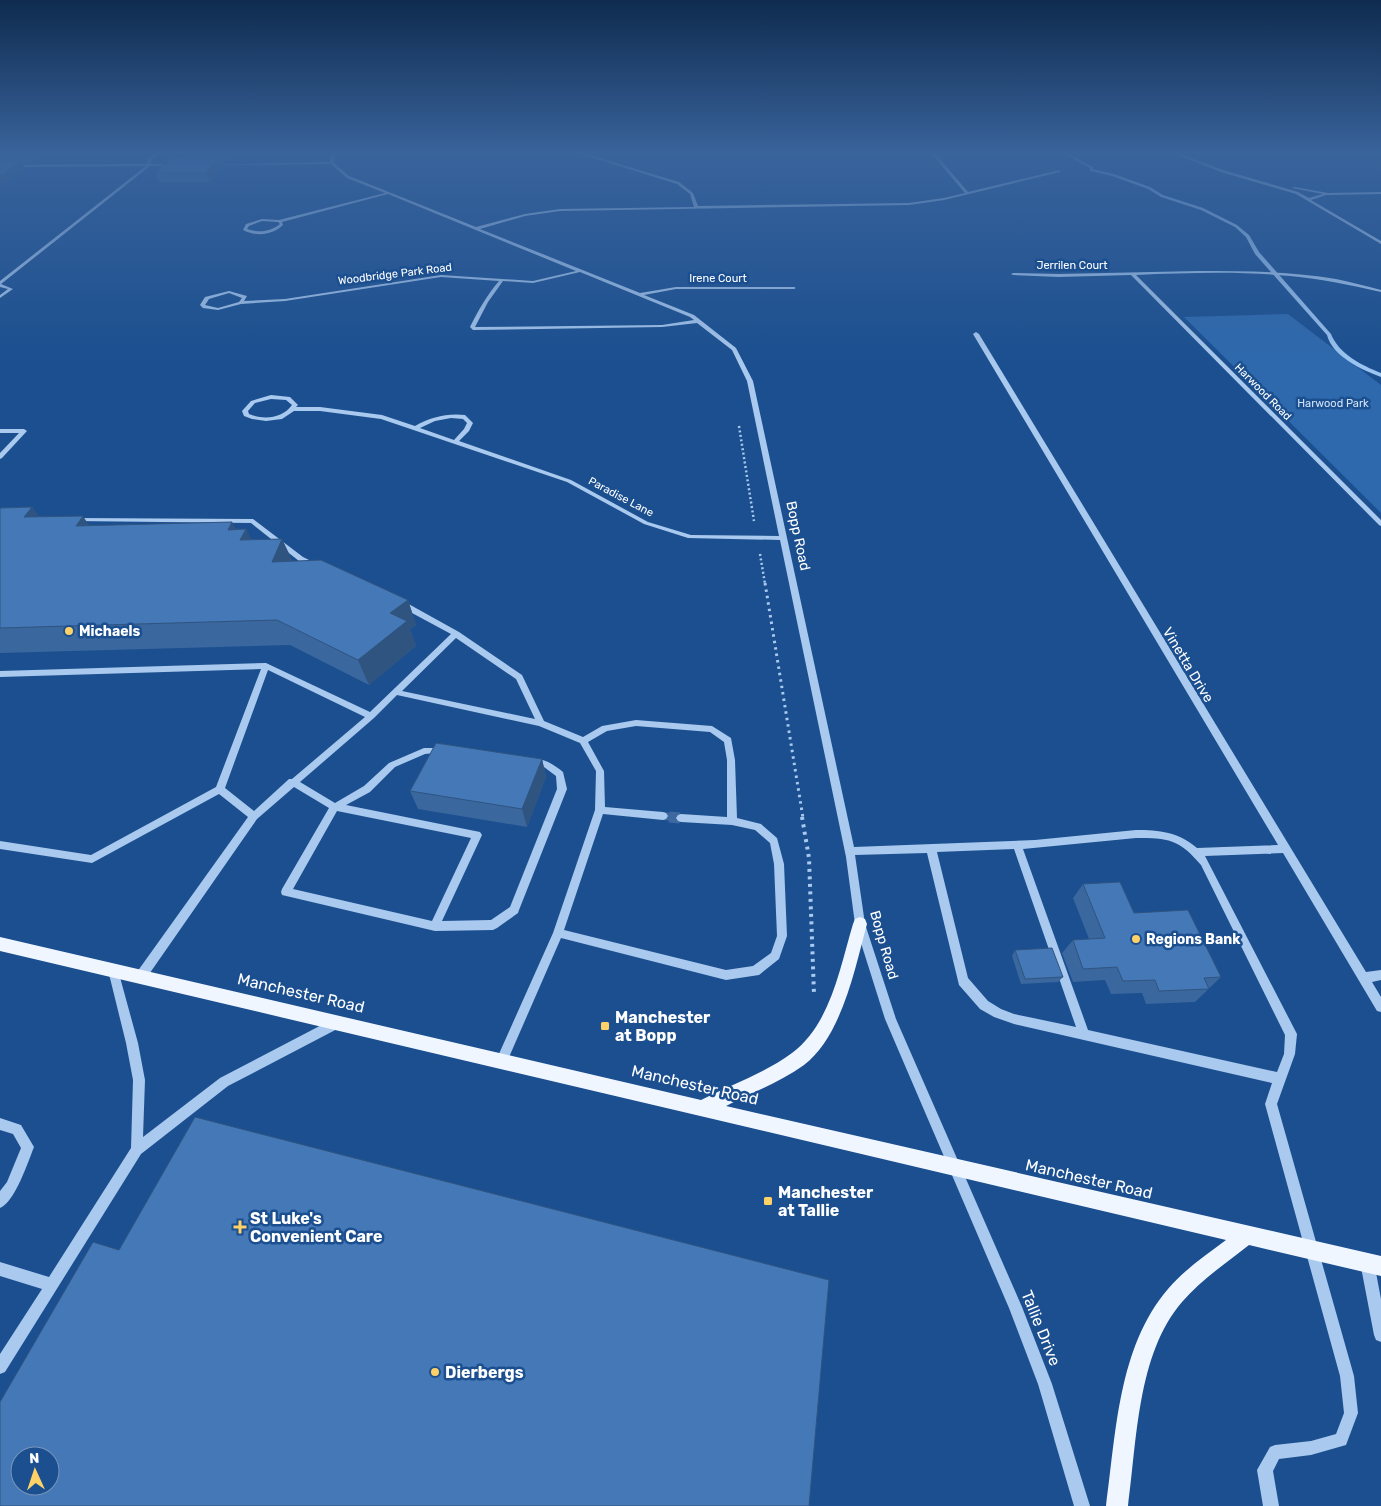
<svg xmlns="http://www.w3.org/2000/svg" width="1381" height="1506" font-family="Rubik,sans-serif">
  <rect width="100%" height="100%" fill="#1b4f8f"/>
  <path fill="#2e69ad" d="M1288,314l93,71v128l-197,-196z"/>
  <g fill="none" stroke-linecap="round" stroke-linejoin="round">
    <path fill="#9cc4f0" fill-rule="evenodd" d="M1060,152h5l28,15v2l21,5 36,13 13,8 40,13 34,17 12,10 10,17 72,82c8,20 30,31 50,39v4c-19,-7 -49,-21 -54,-42l-72,-81 -9,-17 -11,-10 -34,-17 -40,-13 -13,-8 -36,-13 -22,-5v-3z"/>
    <path stroke="#3d69a0" stroke-width="8" stroke-dasharray="8 4.5" stroke-linecap="butt" d="M663,816l18,2"/>
    <path stroke="#3d69a0" stroke-width="11" stroke-dasharray="11 5" stroke-linecap="butt" d="M669,817l12,1"/>
    <path stroke="#a9c9ee" stroke-width="2.5" stroke-dasharray="2 2.5" stroke-linecap="butt" d="M739,426l15,95
      M760,554l5,30"/>
    <path stroke="#a9c9ee" stroke-width="3" stroke-dasharray="2.5 4" stroke-linecap="butt" d="M765,583l38,235"/>
    <path stroke="#a9c9ee" stroke-width="4" stroke-dasharray="3 4.5" stroke-linecap="butt" d="M802,817l7,41 5,136"/>
    <path fill="#a9c9ee" fill-rule="evenodd" d="M157,152h4l-10,8 -1,4 27,1 -27,1 -149,118 12,5 -13,9v-3l8,-6 -8,-2v-6l146,-115 -146,1v-2l147,-1 1,-5z
      M331,152h4l-1,11 15,13 127,51 49,-13 35,-5 134,-2 -4,-13 -13,-10 -103,-32h6l99,30 14,11 5,13 211,-3 35,-5 21,-5 -35,-41h4l34,40 92,-22v2l-116,28 -35,5 -349,6 -35,5 -45,13 160,64 36,-6h118l2,1 -2,1h-118l-32,6 50,20 42,33 17,33 101,466 181,-7 101,-10c23,0 43,2 61,18l81,-3 -305,-511 3,-2 3,2 387,638 15,-2v10l-9,2 9,15v15l-4,-1 -94,-158 -78,3 92,178 -2,20 -18,50 77,272 4,37 -12,32 -35,10 -32,4 -6,12 6,35h-16l-6,-36 13,-23 5,-2 36,-4 25,-7 8,-21 -4,-37 -75,-272 7,-21 -258,-59 -20,-7 -14,-8 -21,-24 -32,-132 -72,2 10,69 31,95 126,288 30,77 38,122h-16l-36,-122 -29,-76 -124,-289 -30,-95 -9,-67 -66,-317 -92,-2 -44,-14 -77,-42 -186,-63 -61,-8h-26l-12,8 -16,2 -14,-2 -8,-3 -2,-5 9,-10 20,-6 19,2 8,8 -2,2h24l62,8 33,11c16,-9 32,-13 50,-11l8,8 -4,8 -10,10 112,39 77,42 43,13 88,1 -32,-155 -15,-31 -35,-27 -35,4 -189,3 -3,-3c8,-16 17,-32 29,-46l-58,-4 -156,24 -44,3 -23,6 -15,-2 -3,-3 5,-8 24,-6 18,5 -3,5 41,-2 156,-24 92,6 43,-10 -188,-77 -106,28 1,3c-10,10 -27,12 -40,5l3,-6 16,-5 17,1 106,-27 -38,-15 -16,-14 -123,1 122,-3zM262,221l16,1 2,2c-10,8 -21,9 -33,5l2,-3zM580,272l110,45 4,3 -32,5 -187,2 13,-25 15,-21 30,2zM229,293l13,5 -3,4 -21,6 -13,-3 4,-6zM271,399l15,1 6,5c-10,14 -29,15 -43,9l-1,-3 7,-8zM451,418l12,1 4,4 -3,6 -10,11 -34,-12 15,-7zM1136,838c32,0 43,1 65,27l84,170 -1,19 -7,18 -189,-42 -65,-181zM1014,849l62,178 -62,-13 -13,-5 -13,-8 -20,-23 -31,-126z
      M1170,152h5l48,18 75,22 11,6 14,-4 -31,-6 2,-1 34,6 53,-1v2l-55,1 -15,5 70,41v3l-85,-50 -75,-22z
      M1198,271c46,0 92,0 138,8 15,3 30,7 45,11v2c-30,-7 -60,-13 -91,-16 -51,-5 -103,-3 -154,-1l245,245v6l-2,-1 -248,-250 -72,2 -46,-2 -2,-1 2,-1 46,1z
      M0,429h24l3,2 -25,27 -2,1v-6l19,-20h-19z
      M75,518l178,1 50,38 16,8 -4,2 -16,-6 -48,-38 -178,-2v-2z
      M399,602h6l54,30 63,43 22,46 39,16 19,-11 34,-6 76,6 19,12 4,22 2,58 24,6 16,14 7,26 3,72 -8,23 -20,16 -33,5 -165,-42 -55,126 -4,2 -4,-2 -2,-4 2,-4 55,-123 42,-123 1,-39 -16,-28 -41,-17 -142,-31 -23,23 -74,64 35,21 29,-17 25,-23 35,-15h20l1,2 -1,2 -19,2 -30,13 -25,25 -24,13 134,27 2,3 -40,86 49,-1 19,-13 47,-118 -1,-13 -12,-9 -14,-3 -1,-2 1,-2c13,-3 23,4 33,12l4,17 -48,121 -1,3 -21,15 -4,2 -58,1 -153,-36 -1,-3 1,-3 47,-81 -35,-21 -37,32 -112,161 -4,1 -4,-1 -1,-4 1,-4 111,-155 -29,-23 -127,69 -92,-14v-8l91,14 125,-68 45,-118 -261,8v-6l266,-8 104,49 81,-78 -52,-28zM456,638l60,41 19,40 -133,-28zM268,670l97,47 -73,62h-3l-35,32 -29,-23zM636,726l74,6 14,10 3,18v57l-46,-3 -3,1 -2,3 2,3 3,1 51,3 23,5 15,13 4,21 3,72 -6,17 -18,13 -27,4 -162,-40 39,-116 60,6 3,-1 2,-3 -2,-3 -3,-1 -58,-5 -1,-36 -16,-29 19,-11zM337,811l134,27 -39,83 -139,-32z
      M113,965l4,1 1,4 20,73 7,37 -2,57 77,-59 113,-59 4,-1 4,1 2,4 -2,4 -113,59 -87,68 -136,218 -5,2v-20l42,-65 -42,-13v-14l49,15 82,-129 2,-68 -7,-37 -18,-73 1,-4z
      M0,1118l21,7 13,22c-6,15 -19,55 -34,61v-17l7,-9 14,-34 -8,-14 -13,-4z
      M1367,1255l5,2 2,5 7,37v43l-5,-2 -2,-5 -14,-73 2,-5z"/>
    <path fill="#f0f6ff" fill-rule="evenodd" d="M860,917l5,2 2,5c-12,44 -25,112 -63,141 -24,17 -52,28 -78,41l655,150v20l-132,-31c-23,18 -48,35 -67,57 -45,52 -45,139 -54,204h-22c10,-72 12,-159 62,-217 16,-19 38,-34 58,-49l-1226,-289v-14l701,163c30,-15 64,-27 91,-47 39,-29 48,-86 61,-129l2,-5z"/>
  </g>
  <path fill="#3a679d" d="M0,152h50l-16,11h-12l3,6 -25,17z
    M180,152h111l-2,3h-56l-7,6h-7l2,6 -11,15h-51l-4,-9 27,-15 -2,-5z
    M32,507l7,10 50,8 157,4 5,11 31,-1 10,22 116,39 8,25 -6,4 6,17 -47,39 -79,-40 -290,8v-145z
    M542,759l4,18 -19,50 -109,-18 -8,-18z
    M1083,884l51,29 87,64 -26,25 -49,2 -4,-11 -31,1 -6,-14 -32,2 -11,-29 11,-13 16,-1 -16,-41z
    M1015,950l48,27 -5,5 -37,2 -9,-28z"/>
  <path fill="#305480" d="M36,152h14l-16,11 -4,-7z
    M223,152h9l1,3 -7,6z
    M218,158l3,9 -11,15 -4,-9z
    M21,162l4,7 -25,17v-10z
    M32,507l18,25 -26,-15z
    M83,516l16,25 -23,-15z
    M232,522l9,17 5,-10 12,25 -5,11 -25,-35z
    M282,539l12,25 -22,-2z
    M408,600l8,25 -6,4 6,17 -47,39 -11,-25 32,-47z
    M542,759l4,18 -19,50 -5,-18z"/>
  <path fill="#4478b7" stroke="#305480" fill-rule="evenodd" d="M0,152h36l-6,4 -30,1z
    M180,152h43l-43,1z
    M173,158h45l-12,15h-51z
    M0,162h21l-21,14z
    M32,507l-8,10 59,-1 -7,10 156,-4 -4,8 18,-1 -6,11 42,-1 -10,23 49,-2 87,40 -18,13 17,8 -49,39 -81,-40 -277,8v-120z
    M436,743l106,16 -20,50 -112,-18z
    M1120,882l14,31 54,-3 33,67 -17,1 5,11 -50,2 -4,-11 -32,1 -6,-14 -34,2 -10,-29 32,-2 -22,-54z
    M1052,948l11,29 -38,2 -10,-29z
    M195,1117l634,163 -20,226h-809v-104l93,-160 26,8zM20,1456h30v30h-30z"/>
  <linearGradient id="sky" x2="0" y2="1"><stop stop-color="#0f2b4f"/><stop offset="0.42" stop-color="#39639b"/><stop offset="1" stop-color="#39639b" stop-opacity="0"/></linearGradient>
  <rect width="1381" height="363" fill="url(#sky)"/>
  <g fill="#ffd166" stroke="#1b4f8f" stroke-width="2">
    <circle cx="69" cy="631" r="5"/>
    <circle cx="1136" cy="939" r="5"/>
    <rect x="600" y="1021" width="10" height="10" rx="2.5"/>
    <rect x="763" y="1196" width="10" height="10" rx="2.5"/>
    <path d="M237.5 1219.5h5v5h5v5h-5v5h-5v-5h-5v-5h5z"/>
    <circle cx="435" cy="1372" r="5"/>
  </g>
  <g text-anchor="middle" dominant-baseline="central" stroke-width="5" stroke-linejoin="round" paint-order="stroke">
    <g font-size="11" fill="#fff" stroke="#1b4f8f">
      <text x="1072" y="265">Jerrilen Court</text>
      <text transform="translate(395 274) rotate(-7)">Woodbridge Park Road</text>
      <text x="718" y="278">Irene Court</text>
      <text transform="translate(1263 392) rotate(45)">Harwood Road</text>
      <text transform="translate(621 497) rotate(28)">Paradise Lane</text>
    </g>
    <g font-size="11" fill="#cfe3fa" stroke="#1b4f8f">
      <text x="1333" y="403">Harwood Park</text>
    </g>
    <g font-size="14" fill="#fff" stroke="#1b4f8f">
      <text transform="translate(798 536) rotate(78)">Bopp Road</text>
      <text transform="translate(1188 665) rotate(59)">Vinetta Drive</text>
      <text transform="translate(884 945) rotate(74)">Bopp Road</text>
    </g>
    <g font-size="14" font-weight="bold" fill="#fff" stroke="#1b4f8f" text-anchor="start">
      <text x="79" y="631">Michaels</text>
      <text x="1146" y="939">Regions Bank</text>
    </g>
    <g font-size="16" fill="#fff" stroke="#1b4f8f">
      <text transform="translate(301 993) rotate(13)">Manchester Road</text>
      <text transform="translate(695 1085) rotate(13)">Manchester Road</text>
      <text transform="translate(1089 1179) rotate(13)">Manchester Road</text>
      <text transform="translate(1041 1328) rotate(68)">Tallie Drive</text>
    </g>
    <g font-size="16" font-weight="bold" fill="#fff" stroke="#1b4f8f" text-anchor="start">
      <text x="615" y="1017">Manchester<tspan x="615" dy="18">at Bopp</tspan></text>
      <text x="778" y="1192">Manchester<tspan x="778" dy="18">at Tallie</tspan></text>
      <text x="250" y="1218">St Luke's<tspan x="250" dy="18">Convenient Care</tspan></text>
      <text x="445" y="1372">Dierbergs</text>
    </g>
  </g>
  <g transform="translate(35 1471) rotate(357)"><circle r="24" fill="#1b4f8f" stroke="#7695bc"/>
  <path d="M0-4L9 19L0 12L-9 19Z" fill="#ffd166"/>
  <text y="-8" font-size="14" font-weight="bold" text-anchor="middle" fill="#ffffff">N</text>
  </g>
</svg>
